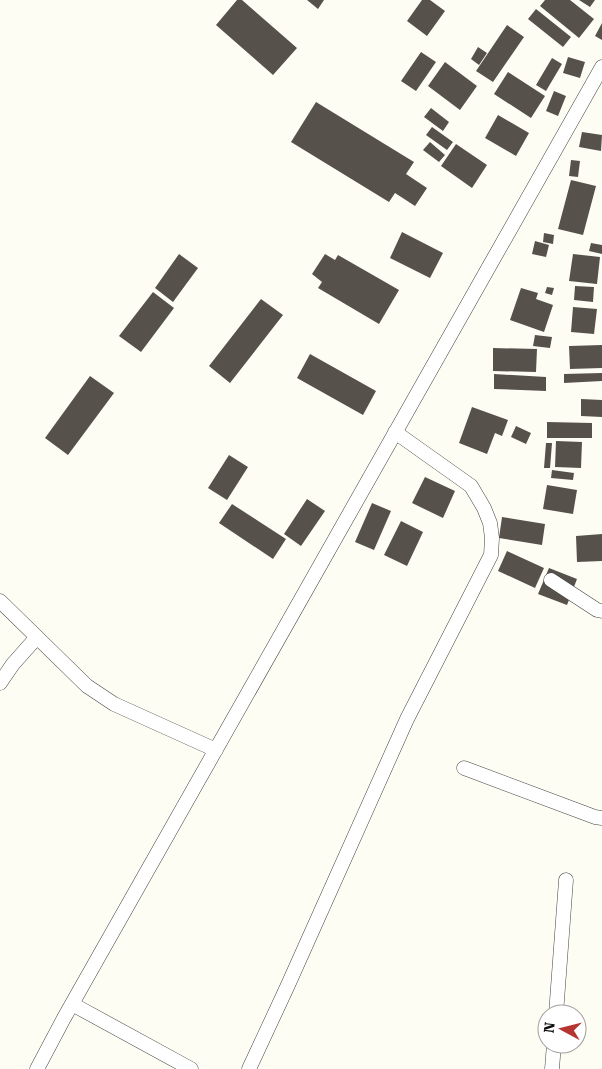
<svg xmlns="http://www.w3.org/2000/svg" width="602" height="1069" font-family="'Roboto Serif',serif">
  <rect width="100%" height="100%" fill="#fefdf3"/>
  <path fill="#57514c" d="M237,0h5l55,48 -24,27 -57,-50z
    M307,0h17l-6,9z
    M422,0h8l15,11 -18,25 -20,-15z
    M545,0h25l24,19 -15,19 -39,-32z
    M579,0h16l-5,7z
    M536,9l35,28 -8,10 -35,-28z
    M602,23v17l-7,-4z
    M507,25l17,12 -31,45 -17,-11z
    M478,47l9,6 -8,12 -8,-6z
    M421,52l15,10 -20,29 -15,-10z
    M568,57l17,5 -5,16 -17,-5z
    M552,58l10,6 -16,27 -10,-6z
    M445,62l32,24 -17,24 -32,-24z
    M508,72l37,24 -14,22 -37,-24z
    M554,91l12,5 -8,20 -12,-5z
    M316,102l98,60 -8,12 21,14 -12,18 -20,-13 -6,9 -98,-60z
    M431,108l18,14 -6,9 -19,-14z
    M498,115l31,18 -13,23 -31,-18z
    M432,127l21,15 -6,8 -21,-15z
    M582,132l20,3 -1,16 -22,-4z
    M430,142l15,13 -6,7 -16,-12z
    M456,144l31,21 -15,23 -31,-22z
    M571,160l9,1 -2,16 -9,-1z
    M571,180l25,6 -13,49 -25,-6z
    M402,232l41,21 -13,25 -40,-20z
    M544,233l10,2 -1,9 -10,-2z
    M535,241l14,4 -3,12 -14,-3z
    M591,243l11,2v9l-13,-3z
    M179,254l19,14 -25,34 -18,-14z
    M325,254l10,6 3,-5 61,35 -20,34 -61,-36 4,-6 -10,-8z
    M573,254l27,3 -3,27 -28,-3z
    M575,286l19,1 -1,15 -19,-2z
    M547,287l7,1 -2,7 -7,-2z
    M521,288l17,5 -2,6 17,6 -9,27 -34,-12z
    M153,292l21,16 -33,44 -22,-16z
    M261,299l22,16 -53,68 -21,-17z
    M573,307l24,2 -3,25 -23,-2z
    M535,335l17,2 -2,11 -17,-2z
    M602,345v23l-32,1 -1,-23z
    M493,348l44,1 -1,23 -43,-1z
    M310,354l66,37 -13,24 -66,-37z
    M602,373v8l-38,2v-9z
    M494,374l52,3v14l-52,-2z
    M90,376l24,17 -46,62 -23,-17z
    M581,399l21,1v17l-21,-1z
    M472,407l36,13 -6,16 -7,-3 -8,21 -28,-11z
    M547,422l45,1v15h-45z
    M516,426l15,7 -5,11 -15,-7z
    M556,441l26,1 -1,26 -26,-1z
    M546,443h6l-2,25h-6z
    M229,455l19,12 -21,33 -19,-12z
    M552,470l22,3 -1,7 -22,-2z
    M425,477l30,14 -12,27 -31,-15z
    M547,485l30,5 -4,24 -30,-5z
    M307,499l18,12 -24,35 -17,-12z
    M372,503l19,8 -17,39 -19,-8z
    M232,504l54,35 -13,20 -54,-36z
    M502,517l43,7 -3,21 -43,-7z
    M401,521l22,11 -16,34 -23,-11z
    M602,534v27l-25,1 -1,-26z
    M507,551l37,17 -9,20 -37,-17z
    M549,568l28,11 -10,26 -29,-11z"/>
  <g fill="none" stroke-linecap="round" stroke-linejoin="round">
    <defs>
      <path id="street" d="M551,580l46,30 5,1
        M0,601l87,85 27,18 102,46
        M0,683l13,-19 24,-27
        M464,768l131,49 7,1
        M72,1004l119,65
        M556,1014l10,-134
        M37,1069l27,-51 538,-951
        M249,1069l39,-84 119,-266 84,-164 1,-17 -2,-15 -6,-15 -13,-22 -76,-54
        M552,1069l2,-25"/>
    </defs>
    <use href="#street" stroke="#424242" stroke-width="15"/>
    <use href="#street" stroke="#fff" stroke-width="14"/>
  </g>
  <g transform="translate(562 1029) rotate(277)"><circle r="24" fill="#ffffff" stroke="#9f9f9f"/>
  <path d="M0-4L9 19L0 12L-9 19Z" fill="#b63531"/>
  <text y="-8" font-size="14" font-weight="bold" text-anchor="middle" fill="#0f0f0f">N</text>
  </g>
</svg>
